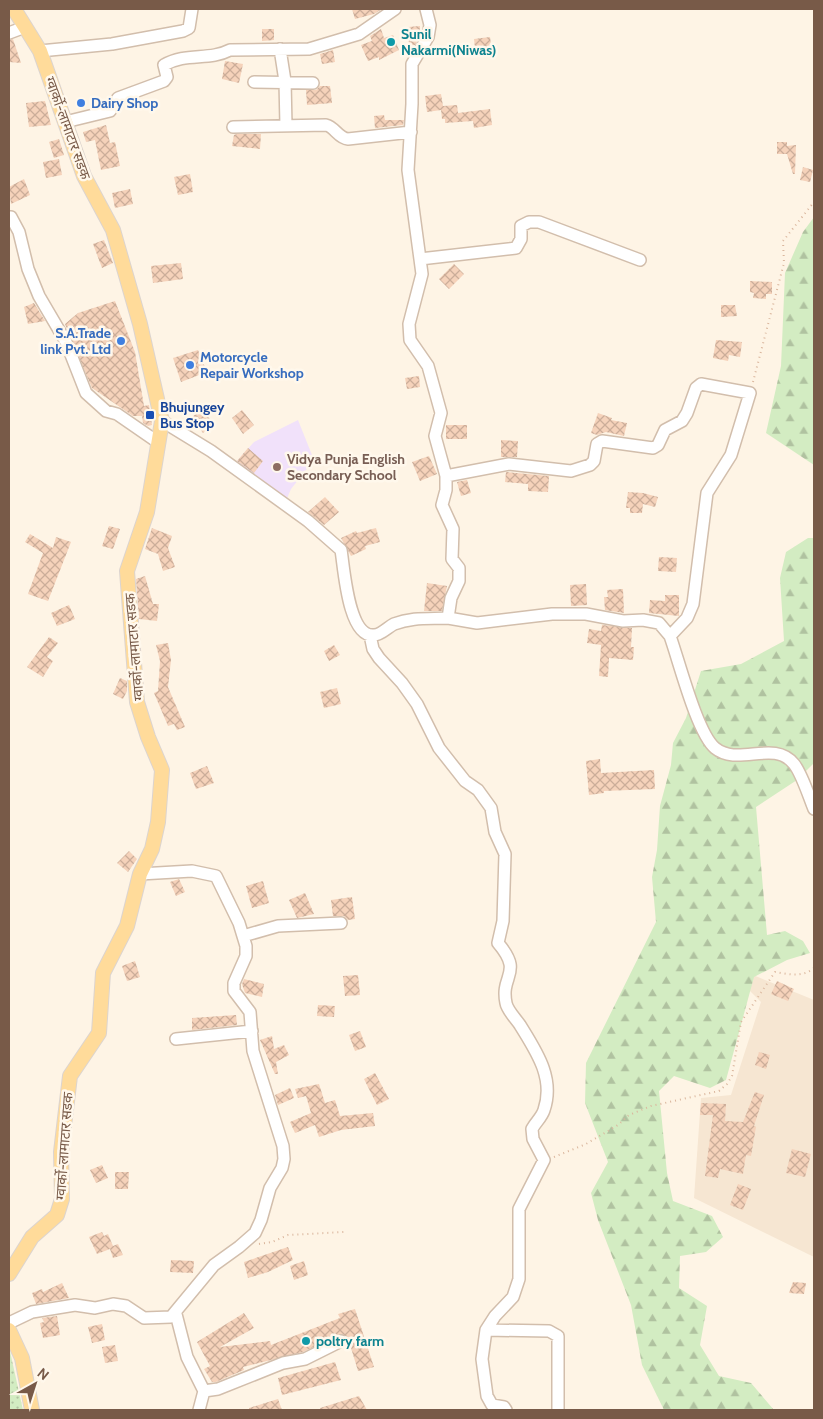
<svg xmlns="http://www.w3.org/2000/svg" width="823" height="1419" font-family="Cabin,'Noto Sans Devanagari',sans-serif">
  <defs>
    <pattern id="grass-dots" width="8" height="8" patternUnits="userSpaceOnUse" patternTransform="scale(1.25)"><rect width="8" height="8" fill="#d3ecc2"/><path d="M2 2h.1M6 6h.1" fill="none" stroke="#b0c2a0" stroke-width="1.8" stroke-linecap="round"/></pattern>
    <pattern id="forest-firs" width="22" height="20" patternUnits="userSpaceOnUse" patternTransform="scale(1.25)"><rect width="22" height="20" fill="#d3ecc2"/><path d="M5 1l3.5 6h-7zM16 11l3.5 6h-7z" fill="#b0c2a0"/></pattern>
    <pattern id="building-cross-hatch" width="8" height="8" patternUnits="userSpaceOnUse" patternTransform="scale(1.25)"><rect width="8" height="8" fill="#f5d2ba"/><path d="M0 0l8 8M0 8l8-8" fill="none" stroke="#cbad99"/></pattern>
  </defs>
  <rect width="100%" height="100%" fill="#fef4e5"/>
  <path fill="#f6e6d2" d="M721,962l93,38v257l-120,-59 7,-100 30,-3 30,-93z"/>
  <path fill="#f1e1fa" d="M298,420l16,40 -23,29 -6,14 -48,-42 17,-19z"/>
  <path fill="url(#grass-dots)" d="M9,1347l14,63h-14z"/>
  <path fill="url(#forest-firs)" d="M814,217v248l-48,-32 15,-67 4,-93 18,-41z
    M808,538h6v225l-17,17 -41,27 11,128 18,-4 18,10 7,12 -23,7 -33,17 -28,103 -16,8 -36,-12 -15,15 8,82 6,28 39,15 11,21 -17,15 -26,4 -1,32 28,18 -7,39 19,31 32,7 23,27h-110l-22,-45 -11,-60 -33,-85 -7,-27 17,-31 -23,-59 1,-40 70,-141 -4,-45 5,-27 3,-44 11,-41 2,-22 13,-25 15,-47 40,-7 43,-23 -4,-63 6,-26z"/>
  <path fill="url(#building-cross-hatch)" d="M352,9h30l-8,5 -19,5z
    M420,26v9l-5,10h-6l-1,-18z
    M262,29h12v11l-12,1z
    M381,29l3,9 9,-3 6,15 -20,10v-3l-11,4 -7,-16 11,-4 -2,-5z
    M490,37l2,16 -11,1v-7l-6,1 -1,-9z
    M13,39l8,24 -12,-1v-22z
    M333,50l2,12 -13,2 -2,-10z
    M225,61l18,3 -4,19 -17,-4z
    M320,86h10l2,17 -25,2 -1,-15h10z
    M441,94l2,12 14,-1 1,8 32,-4 2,16 -18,3 -1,-7 -28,2v-4h-3l-1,-9 -14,2 -2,-16z
    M45,101l6,24 -22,2 -3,-24z
    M384,115l1,5h19l-1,5 -28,3 -1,-12z
    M106,125l4,18 5,-1 5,24 -19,4 -6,-30 -9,2 -3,-10z
    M237,134h24l-1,15 -28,-3 2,-11z
    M59,139l5,16 -10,3 -5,-16z
    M777,142h10v4l9,-1 -1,29h-2l-6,-20h-10z
    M59,159l3,16 -16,3 -3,-16z
    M803,167l10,3 -3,12 -10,-2z
    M190,174l3,18 -15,3 -4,-18z
    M24,179l6,16 -19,9 -2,-17z
    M130,189l3,15 -18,4 -3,-15z
    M104,240l9,23 -11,5 -9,-24z
    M181,263l2,16 -30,4 -2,-17z
    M454,264l10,10 -15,15 -10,-10z
    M750,281l22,1v12h-6v5l-13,-1 1,-5 -4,-1z
    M115,301l20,51 9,54 5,-1 3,20 -4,1 -5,-3 -1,-7h-9l-41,-28 -27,-64 13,-11z
    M34,303l11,18 -17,3 -4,-17z
    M721,305h14l2,11 -16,1z
    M716,340l26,2 -2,15 -11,-2 -1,6 -15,-3z
    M198,350l9,22 -26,10 -8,-24z
    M419,376l1,11 -13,2 -2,-11z
    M203,409l11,16 -11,8 -11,-16z
    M242,410l12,15 -11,9 -11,-16z
    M598,413l14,5 -1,2 16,3 -3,13 -18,-4 -9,3 -6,-2z
    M446,425h21v14h-21z
    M501,440l17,1 -1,16h-16z
    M248,448l15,13 -9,12 -17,-12z
    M429,456l8,18 -17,7 -8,-19z
    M506,472l43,4 -1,16 -20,-1v-7l-23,-2z
    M467,480l4,13 -10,3 -4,-14z
    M628,492l15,1 15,4 -3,10 -12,-3 -1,9h-12v-5h-4z
    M325,497l14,15 -15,13 -16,-13z
    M109,526l11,3 -7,20 -11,-3z
    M152,528l20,8 -4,12 7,19 -12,4 -5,-17 -13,-5z
    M376,528l4,14 -15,4 1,3 -15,7 -10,-18 15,-7 1,2z
    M30,534l23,14 3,-11 15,5 -23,59 -20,-7 15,-41 -18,-11z
    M659,557l18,1 -1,14 -18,-1z
    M145,576l8,28h6l-2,17 -18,-2 -3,-40z
    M427,583l20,3 -5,25h-18z
    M586,584l1,21 -16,1 -1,-21z
    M623,589l1,24 -19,-3 -1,-13h4l-1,-7z
    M665,595h14v21l-30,-3 1,-13 15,1z
    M69,605l6,14 -18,7 -6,-13z
    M602,625l30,3 -1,19h3l-1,13 -24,-2 -1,19 -9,-1 2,-31 -14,-2 2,-14 12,2z
    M49,637l9,6 -11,14 6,4 -10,16 -16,-10z
    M168,643l3,17 -3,27 17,40 -8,3 -3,-6 -6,2 -14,-33 4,-2 2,-30 -4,-16z
    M334,645l6,10 -11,6 -5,-10z
    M120,678l7,3v10l-4,8 -10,-5z
    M337,688l4,16 -17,4 -4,-16z
    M600,759l1,14 53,-3 1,19 -51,2v2l-15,2 -3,-34z
    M207,766l7,17 -18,6 -6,-16z
    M129,851l8,8 -9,13 -11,-9z
    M179,879l6,13 -9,4 -6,-14z
    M263,881l6,22 -17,5 -6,-22z
    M305,893l9,21 -17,4 -8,-18z
    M352,897l3,22 -7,1 -4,-4h-11l-2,-16z
    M135,961l5,16 -13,4 -5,-15z
    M358,975l2,20 -15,1 -2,-20z
    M244,979l20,5 -2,13 -17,-4 -3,-9z
    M777,981l17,8 -6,12 -17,-7z
    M318,1005l17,1 -1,11 -17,-1z
    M236,1015l1,10 -45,5v-12z
    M360,1031l6,16 -11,4 -6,-16z
    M272,1036l2,13 10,-4 5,10 -13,7 2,12h-3l-15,-34z
    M759,1052l11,3 -4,14 -11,-4z
    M375,1073l14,26 -12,6 -13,-26z
    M319,1084l6,19 10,-3 5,16 33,-3 2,13 -34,4 -22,7 -4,-12 -20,8 -5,-11 21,-9 -5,-17 -8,2 -3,-9z
    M290,1088l4,10 -16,7 -3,-10z
    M755,1092l9,3 -10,31 2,1 -5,29 -5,-1 -3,19 -23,-5 -2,9 -13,-2 8,-61h-13l1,-12 25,1 -1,17 18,1z
    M792,1149l19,5 -6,23 -19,-4z
    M102,1165l6,13 -12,5 -6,-13z
    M115,1172h14l-1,17h-13z
    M738,1184l13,5 -8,21 -13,-5z
    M102,1232l2,4 4,-2 5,12 5,-2 5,11 -10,3 -3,-9 -13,5 -8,-17z
    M288,1247l5,13 -25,12 -20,6 -4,-16z
    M171,1260l23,1 -1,12 -23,-1z
    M304,1261l4,14 -14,5 -4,-14z
    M793,1282l13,1 -2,11 -15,-1z
    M62,1283l7,15 -33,6 -4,-11 10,-4 1,3z
    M355,1309l19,58 -16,4 -10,-33 -7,-4 -38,18 -60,15 1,3 -28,12h-4l-8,-13 6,-3 -13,-24 47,-29 10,15 -34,19 50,-6 1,4 69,-27 -2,-4z
    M57,1316l3,19 -17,3 -3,-15 4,-1 -2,-4z
    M102,1324l3,16 -13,3 -4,-16z
    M115,1345l3,16 -13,2 -3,-16z
    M335,1362l6,18 -59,15 -4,-17z
    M359,1396l8,14h-47v-2z
    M278,1399l4,11h-33v-2z"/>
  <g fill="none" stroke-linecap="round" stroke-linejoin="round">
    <defs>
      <path id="minor" d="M426,9l4,16 -2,12 -16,27v40l-4,66 14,104 -13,50 1,16 18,26 13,47 -6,23 11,40v14l-4,15 11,24 -1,30 7,9v13l-8,17 -3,20 29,5 75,-9h34l37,7 20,-1 16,3 11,13c9,25 27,97 45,112 23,19 59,-9 79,16 8,10 15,33 20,45
        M9,33l16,-6
        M280,49l5,32 1,45
        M40,51l72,-7 71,-13 6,-3 3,-19
        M254,82l59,1
        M65,122l45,-11 8,-13 46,-17 3,-4 -3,-12c22,-13 45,-4 66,-15l79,-1 50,-15 36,-25
        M233,127l93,-2c9,2 12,13 22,14l63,-7
        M9,217h2l8,15 9,37 11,27 27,46 20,51 20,18 11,3 42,29
        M420,259l96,-11 5,-9v-13l8,-4h10l101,38
        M162,421l49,30 97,70 33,29c3,17 7,88 33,85 7,0 14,-8 20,-11 18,-7 36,-5 54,-6
        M446,476l63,-12 62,7 19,-6 4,-4 3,-17 5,-3 51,7 5,-3 7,-15 17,-9 5,-8 9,-25 5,-4 49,9 -19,62 -24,38 -14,111 -6,14 -17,18
        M370,635l3,14 6,9 23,25 15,21 22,44 26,33 13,9 13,18 4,24 10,22 -2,67 -5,22c26,31 2,31 8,60 1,7 10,16 14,22 16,26 35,53 24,85 -2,7 -9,13 -12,19l1,10 11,21 -25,49v70l-6,18 -18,19 -9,14 -4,29 5,37 5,9 12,2 2,3
        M243,936l35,-10 63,-3
        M176,1039l76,-8
        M176,1314l11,43 17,34 -5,19
        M9,1323l23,-11 43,-7 20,3 18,-4 13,2 18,12 27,-1 43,-52 25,-18 16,-14 6,-13 9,-32 12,-20 2,-9 -1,-13 -30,-95 -3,-39 -16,-21v-8l12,-27v-10l-7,-23 -23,-47 -24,-5 -52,3
        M486,1330l63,1 9,5v74
        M204,1391l14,-2 65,-26 22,-4 36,-18"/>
      <path id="major" d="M9,1274l23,-37 25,-22 5,-16 -1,-47 9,-76 29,-43 4,-60 24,-47 13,-52 12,-25 6,-27 4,-52 -14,-33 -11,-35 -10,-131 20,-59 15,-91 -22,-97 -27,-94 -29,-54 -44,-125 -26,-42
        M9,1330l13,28 10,52"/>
    </defs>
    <use href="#minor" stroke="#d2beac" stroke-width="14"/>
    <use href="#major" stroke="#dcd4cf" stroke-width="16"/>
    <path stroke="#dab69d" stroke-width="2" stroke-dasharray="1 4" stroke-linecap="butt" d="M753,382l31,-119 -1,-22 31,-39
      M554,1157l32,-13 32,-19 11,-10 22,-9 68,-15 8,-7 5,-8 9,-54 34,-50c13,2 27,6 39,-4
      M259,1244l13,-2 16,-7 56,-3"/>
    <use href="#minor" stroke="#fff" stroke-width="11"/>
    <use href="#major" stroke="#ffdb9a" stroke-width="14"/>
  </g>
  <g fill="#0f9aa8" stroke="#fff8ec" stroke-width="2">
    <circle cx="391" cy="42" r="5"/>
    <circle cx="306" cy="1341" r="5"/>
  </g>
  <g fill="#3f7fe0" stroke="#fff8ec" stroke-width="2">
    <circle cx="81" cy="103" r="5"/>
    <circle cx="121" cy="341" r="5"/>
    <circle cx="190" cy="365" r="5"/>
  </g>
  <rect fill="#1a4fb4" stroke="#fff8ec" stroke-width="2" x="145" y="410" width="10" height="10" rx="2.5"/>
  <circle fill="#8d6e63" stroke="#fff8ec" stroke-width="2" cx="277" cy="467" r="5"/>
  <g text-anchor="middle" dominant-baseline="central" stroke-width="5" stroke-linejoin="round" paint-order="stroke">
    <g font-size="14" font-weight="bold" fill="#0d838f" stroke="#fff8ec" text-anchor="start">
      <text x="401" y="34">Sunil<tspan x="401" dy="16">Nakarmi(Niwas)</tspan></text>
      <text x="316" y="1341">poltry farm</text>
    </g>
    <g font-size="14" font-weight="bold" fill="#366cbe" stroke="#fff8ec" text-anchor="start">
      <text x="91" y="103">Dairy Shop</text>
      <text x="111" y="333" text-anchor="end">S.A.Trade<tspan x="111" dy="16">link Pvt. Ltd</tspan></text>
      <text x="200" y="357">Motorcycle<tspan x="200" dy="16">Repair Workshop</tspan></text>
    </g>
    <g font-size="14" fill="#785a48" stroke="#fff8ec">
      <text transform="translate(68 128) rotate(70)">ग्वार्को-लामाटार सडक</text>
      <text transform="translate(134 647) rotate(-95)">ग्वार्को-लामाटार सडक</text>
      <text transform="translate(64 1146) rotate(-86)">ग्वार्को-लामाटार सडक</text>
    </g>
    <g font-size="14" font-weight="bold" fill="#164399" stroke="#fff8ec" text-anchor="start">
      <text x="160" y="407">Bhujungey<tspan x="160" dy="16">Bus Stop</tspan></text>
    </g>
    <g font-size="14" font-weight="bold" fill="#785e54" stroke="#fff8ec" text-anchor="start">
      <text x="287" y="459">Vidya Punja English<tspan x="287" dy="16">Secondary School</tspan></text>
    </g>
  </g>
  <rect width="823" height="1419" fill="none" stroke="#785a48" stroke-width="20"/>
  <g transform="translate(35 1384) rotate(39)" stroke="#fff8ec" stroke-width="4" paint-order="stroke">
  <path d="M0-4L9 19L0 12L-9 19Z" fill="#785a48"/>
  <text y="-8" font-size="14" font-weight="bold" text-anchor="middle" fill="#785a48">N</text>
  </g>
</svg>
